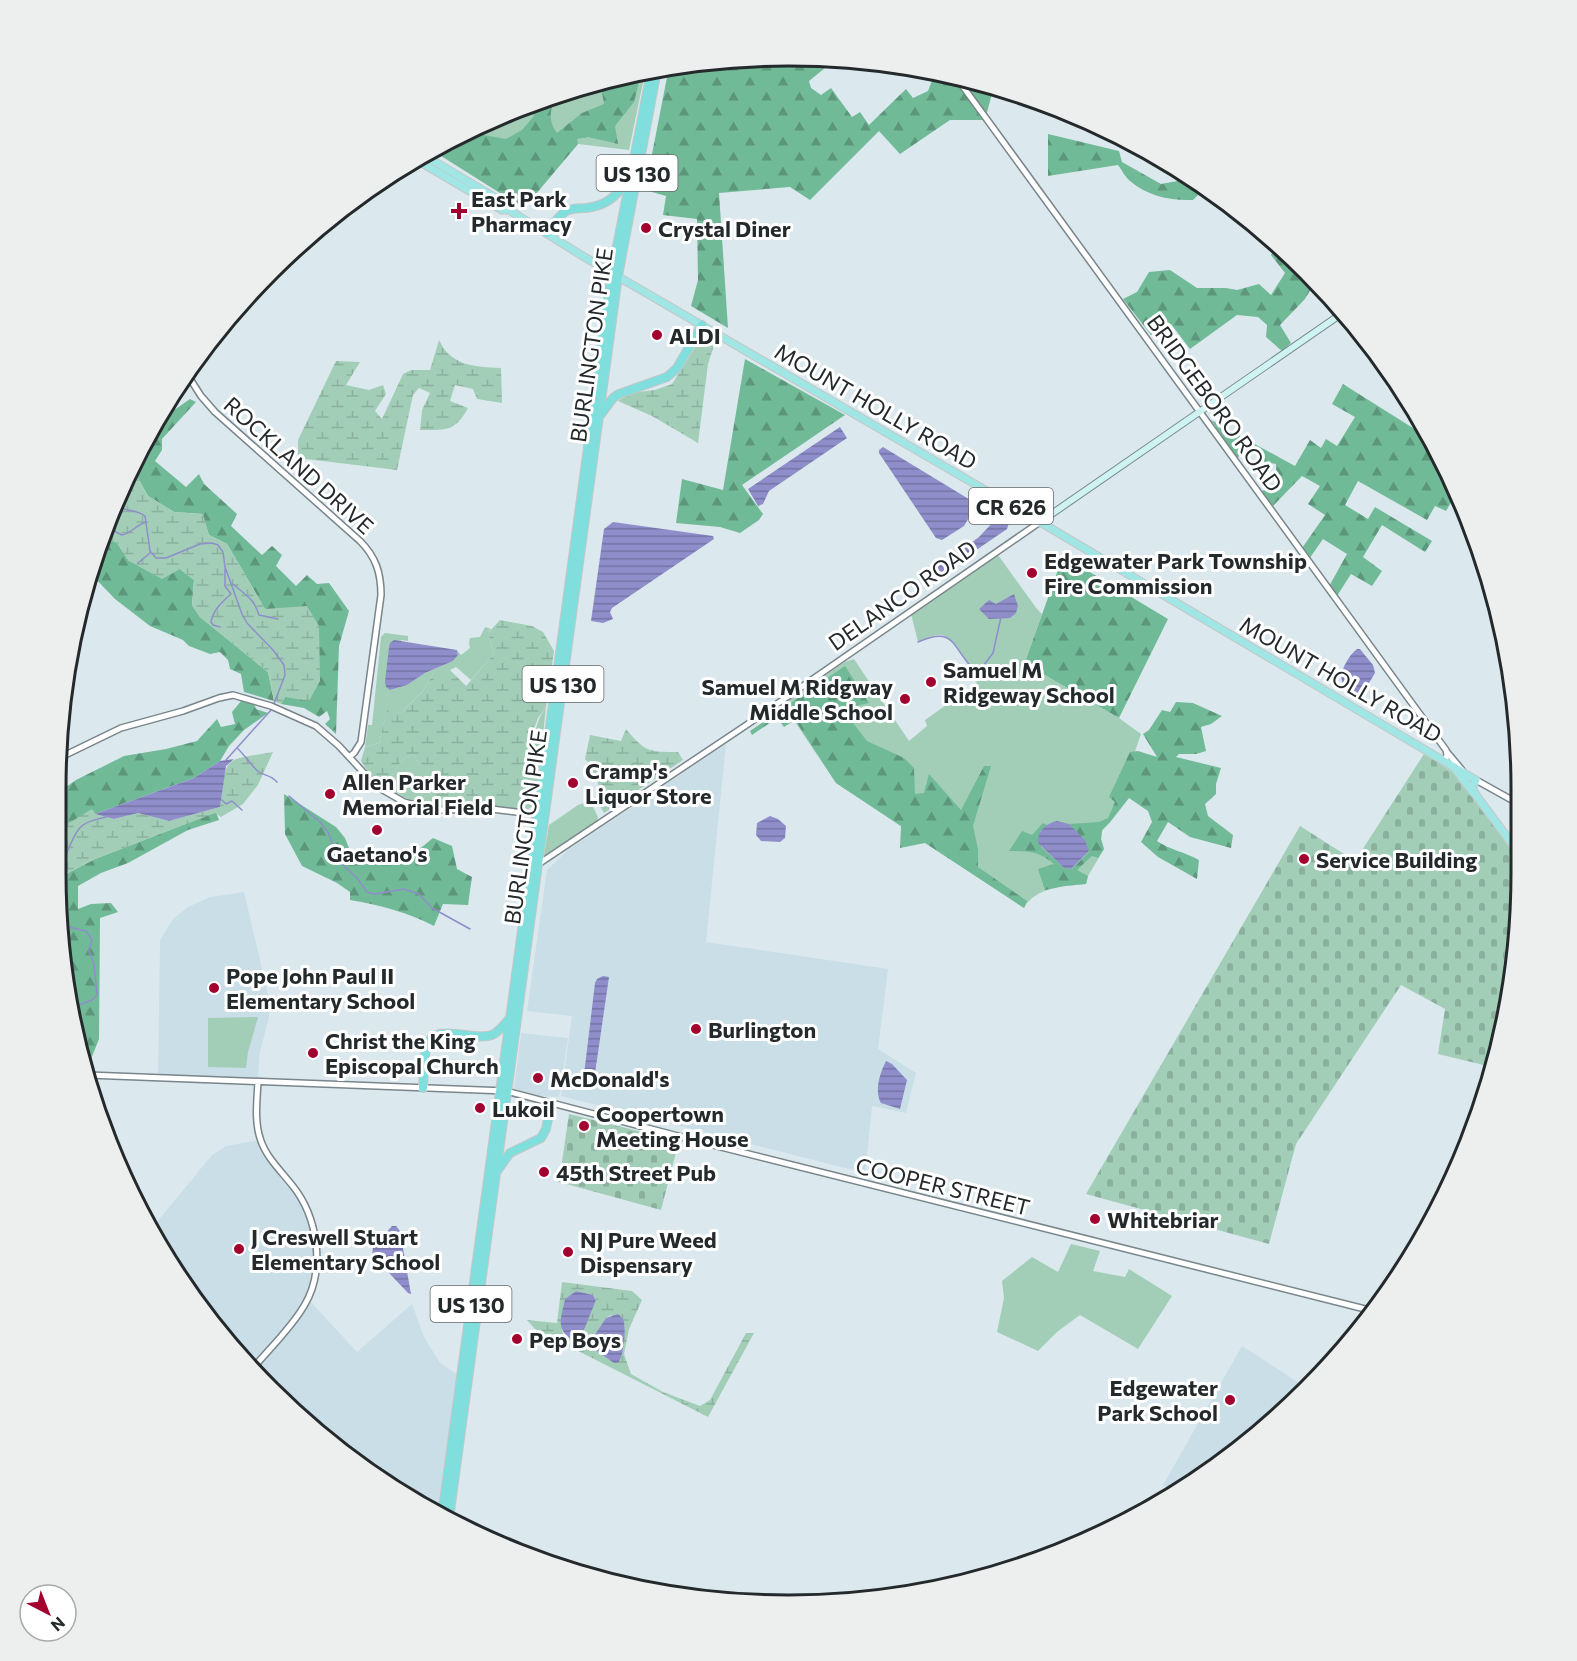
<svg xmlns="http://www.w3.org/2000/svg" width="1577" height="1661" font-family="Commissioner,sans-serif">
  <defs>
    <pattern id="forest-firs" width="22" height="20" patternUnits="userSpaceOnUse" patternTransform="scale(1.5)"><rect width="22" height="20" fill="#71ba97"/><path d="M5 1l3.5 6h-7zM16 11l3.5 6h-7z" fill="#5d977b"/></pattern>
    <pattern id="wetland-marsh" width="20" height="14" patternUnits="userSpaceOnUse" patternTransform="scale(1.5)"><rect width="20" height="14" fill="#a2ceb8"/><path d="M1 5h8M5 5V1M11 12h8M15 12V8" fill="none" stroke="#8bb19e"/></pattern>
    <pattern id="cemetery-stones" width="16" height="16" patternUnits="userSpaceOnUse" patternTransform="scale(1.5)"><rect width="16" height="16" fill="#a2ceb8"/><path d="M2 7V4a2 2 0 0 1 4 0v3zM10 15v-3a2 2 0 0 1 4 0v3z" fill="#8bb19e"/></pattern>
    <pattern id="water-rules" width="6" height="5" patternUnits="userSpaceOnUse" patternTransform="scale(1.5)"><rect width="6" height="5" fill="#8f8ecb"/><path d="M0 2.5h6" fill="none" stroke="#7574a5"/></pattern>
  </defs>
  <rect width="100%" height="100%" fill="#dbe9ee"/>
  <path fill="#c9dee7" d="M726,744l-20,198 182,27 -10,80 38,24 -10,40 -34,-7 -7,67 -304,-77 11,-80 -45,-5 20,-141 21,-20z
    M244,892l25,106v19l-10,39 -1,26 -100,-5 2,-137 13,-21 15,-12 22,-10z
    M521,1033l47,5 -9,59 -19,-1 -26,-7z
    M261,1140l32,46 20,41 2,45 -7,27 49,53 55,-48 12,33 16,26 21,14 -19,139 -20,-9 -117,-84 -126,-143 -27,-52 60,-73 14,-9z
    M1242,1346l62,40 -8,13 -123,94 -10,-8z"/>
  <path fill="#a2ceb8" d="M645,73l-16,77 -51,-6 -54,64 -93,-58 122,-56z
    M998,555l39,54 5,5 -16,45 5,8 88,51 22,16 -30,87 -9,10 -1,8 3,10 -16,27 -2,8c-21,2 -51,3 -62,24l-188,-125 -53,-79 62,-42 9,-3 55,82 18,-15 -2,-6 52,-37c-7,-12 -21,-45 -35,-48 -8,-1 -16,4 -24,7l-7,-28z
    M485,627l6,2 -3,4 6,21 -23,26 -15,-13 -6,3h-15l-12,21 -22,22 -14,-2 -8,32 -14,4 3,-22h4l9,-88 4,-4 23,3v5l-7,-1 -11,50 17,-5 18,-12 28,-12 5,-6 -1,-5 4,5 9,-7 -1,-5 1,-5 10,-1z
    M546,707l-9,84 -3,14 -7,5 -49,-4h-39l-24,-3 -34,-19 -10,-8 10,4 10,-3 12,-18 11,-4 7,11 6,24 11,13 43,-1 52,-29c1,-25 -2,-45 13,-66z
    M584,803h7l7,14 -1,5 -51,35 -2,-2 5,-30 29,-20z
    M258,1017l-10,35 -2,16 -38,-1v-49z
    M1071,1244l29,7 -7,20 32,6 4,-8 43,27 -34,53 -58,-34 -23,17 -19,19 -41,-19 7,-34 -2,-17 30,-24 26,15z"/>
  <path fill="url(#forest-firs)" d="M828,57l-3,3v8l-16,13 2,7 10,7 10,-7 21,29 8,-5 9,13 37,-36 7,9 15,-7 7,-18 44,8 15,5 -9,34h-35l-50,34 -21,-23 -69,69 -20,-13 -71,6 9,135 -37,-22 7,-26 -1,-61 -34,-4 3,-19 -21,-6 24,-123 24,-5 18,-1 2,3 13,3 2,-6 16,1 1,-2z
    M641,74l-7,28 -19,24 3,18 -30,-7 -11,2 1,5 -54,64 -87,-55 4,-8 36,-16 7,6 22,4 16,-9 12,-14 -5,-11 27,-11c-5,15 -9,25 1,39l25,-20 22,-9 -2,-12 -6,-8z
    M1048,134l71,17 3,11 39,22 28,-5 20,12 -8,1 -8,8c-22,1 -46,-4 -63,-19 -5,-4 -8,-11 -12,-16l-70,11z
    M1276,246l39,36 -10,17 -25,26 11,18 -9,8 -16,-14 1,-12 -9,-8 -21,-2 -47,34 -19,-25 -20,11 -28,-36 14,-7 12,-20 21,-2 27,18h29l11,2 22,-6 12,11 14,-22 -14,-18z
    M745,359l100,56 -103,70 21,29 -4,6 -19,13 -20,-6 -44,-4 6,-44 41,11z
    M1343,384l89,56 24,54 -10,17 -11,-5 -8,14 -69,-39 -13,24 23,14 7,-12 57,34 -7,11 -43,-27 -19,32 19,14 -10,15 -21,-12 -16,25 -8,-9 20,-36 -24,-15 -16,23 -7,-11 25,-36 -17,-11 12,-18 -18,-10 -32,33 -12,-15 18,-12v-18l-12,-2 -12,-16 -15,12 -26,-38 84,46 15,-26 11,8 5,-9 11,7 18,-29 -23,-13z
    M190,399l6,3 -34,37v11l-7,11 31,26 13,-13 5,10 33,30 -6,12 31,29 10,-9 10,9 -6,11 20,20 11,-11 10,9 12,-1 20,28 -10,35 -3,88 -11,-10 5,-5 -3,-8 -8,6 -15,-9 -23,-4 4,-7 -20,-88 -38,-65 -18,-9 -7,-21 -28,-2 -26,-16 -17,-30 26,-44z
    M104,537l13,6 12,18 51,8 14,11 -2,25 8,12 68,55 6,29 -30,-9 -3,-18 -11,-5 -2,-9 -8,-8 -10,2 -21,-8 -6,-6 -33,-14 -35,-27 -25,-26z
    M1063,556l105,63 -49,99 -88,-51 -5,-8z
    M845,666l24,37 -30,7 2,10 9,-1 17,22 37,17 10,10 1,26 9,-1 5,-19 32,36 23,-44h7l-18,60 5,23v18l49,34 -3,7 -99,-65 -25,5 1,-22 -65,-43 -41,-63 -11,7 -7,-9 -25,17 -2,-4z
    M241,701l13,3 2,5 12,4 -24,17 -15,16 -9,15 -26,17 -99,36 -3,-4 -36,21v-37l20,-14 48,-24 42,-7 31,-8 20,-22 4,8 14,-3 -3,-12z
    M1176,702l17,1 29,13 -11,8 -10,3 5,24 -10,3h-17l-3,3 45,11 -5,16v10l-11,10 3,12 25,19 -2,13 -41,-11 -22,-15 -11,19c13,9 28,11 42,19l-2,19 -39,-22 -17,-15 11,-20 -4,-11 -19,-13 -18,23 -9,9 -1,9 3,10 -6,9 -6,-2 -15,14 11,6 -2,8 -22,2 -19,4 -7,-21 16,-5c-15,-13 -26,-13 -45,-13l13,-20 10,4 11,-12 4,2 -7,7 1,15 23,21 8,1 17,-17 -4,-11 -16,-17 30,-2 9,-4 7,-16 -6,-5 21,-45 8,-1 19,6 -14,-23 6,-4 13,-20 8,2z
    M284,794l52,33 9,11 4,10 18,12 11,-3 28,3 27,-22 19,8 5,23 15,8 -4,28 -25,-1 -9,22c-27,-14 -54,-21 -84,-26v-8l-13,-9 -35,-17 -17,-32z
    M216,812l3,8 -31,10 -60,33 -27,10 -23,13v23l13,-5 20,-1 7,9 -18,6 -1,121 -10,25h-5l-14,-48 -13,-127 11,-16 27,-14z"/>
  <path fill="url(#wetland-marsh)" fill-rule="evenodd" d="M708,335l7,7 -7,22 -10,79 -46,-27 -34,-15 12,-8 25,-3 17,-6 27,-43z
    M439,340c12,26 36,27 62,28l1,35 -25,-4 -4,-10 -18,-4 -5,16 18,7c-13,24 -22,22 -48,22l2,-20 8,-17 -11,-5 -6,7 -16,75 -99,-12v-18l38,-79 24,1 -14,23 23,5 14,-5 3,9 -11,17 7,8 21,-45 8,-4h19z
    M131,466l17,30 26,16 29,2 6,21 18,9 38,65 42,-3 12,20 1,55 -11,20 -24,-4 -4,7 -7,-3 -6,-29 -68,-55 -8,-12 2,-25 -14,-11 -18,10 -33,-18 -12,-18 -13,-6z
    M500,620l32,6 11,6 11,19 -8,56 -8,11 -4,11 -3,63 -20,11h-73l-11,-13 -10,-5 4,-19 -7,-11 -11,4 -12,18 -10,3 -10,-4 -10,-15 4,-14 14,-4 8,-33 14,3 22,-22 12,-21h15l16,16 28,-32 -6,-21z
    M626,729c19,23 23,23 52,23l5,8 -79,53 -7,-12 1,-18 -8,-19 -5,-5 5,-24 31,6z
    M273,752l-15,33 -15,19 -22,13 -6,-4 -120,46 -27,14 -11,16 -1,-58 36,-22 3,5 19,5 24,-6 31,8 51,-14c7,-52 1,-46 53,-55z
    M562,1282l70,9 10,9 -13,29 -5,25 7,20 32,18 37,14 10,-6 36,-67h8l-46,84 -173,-88 -8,-9 30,3zM576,1291l17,4 3,4 -16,41 -16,-5 -2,-4 3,-31zM611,1315l14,10 -2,26 -34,-6 17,-27z"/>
  <path fill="url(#cemetery-stones)" d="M1424,754l29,18 68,90 -14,154 -15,51 -54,-13 7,-45 -44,-24 -105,159 -27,100 -183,-50 214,-368 55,35z
    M569,1114l110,27 -18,69 -102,-28z"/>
  <path fill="url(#water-rules)" d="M840,427l7,11 -78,53 -6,13 -5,2 -10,-17z
    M883,447l94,57 -13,22 -22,14 -6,-2 -57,-85v-3z
    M999,519h5l5,4 -2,6 -76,52 -5,-1v-5l53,-38 15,-16z
    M613,522l100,14 1,3 -102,69 -2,4 3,7 -10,4 -12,-2 13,-92z
    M1014,594l4,12 -2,7 -6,5 -21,1 -10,-10 10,-9 7,4z
    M394,640l63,10 1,5 -5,6 -28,12 -18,12 -17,5 -4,-3 -1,-5 4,-35 1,-4z
    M1357,649h3l13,16 2,8 -9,15 -9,6c-3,-4 -11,-6 -14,-11 -6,-9 7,-29 14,-34z
    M234,759l-8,7 -6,41 -51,14 -31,-8 -24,6 -19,-5 99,-36 26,-17z
    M770,816l8,3 8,7 -1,12 -5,4 -19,-1 -5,-6 1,-12z
    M1057,821l12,3 16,16 4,11 -18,18 -7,-1 -26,-25c-1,-12 9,-20 19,-22z
    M603,976l6,1 -16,110 -5,2 -5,-6 12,-100 2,-4z
    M886,1061l6,3 15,16 -7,29 -19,-6c-7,-12 -1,-30 5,-42z
    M392,1226h4l4,5 11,63 -3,-1 -36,-38 1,-8z
    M576,1291l17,4 3,5 -16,40 -3,2c-23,-11 -16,-22 -12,-43z
    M618,1314c3,3 5,4 6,8 2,8 0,34 -6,41h-4l-26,-18 18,-27z"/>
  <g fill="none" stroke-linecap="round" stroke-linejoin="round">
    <path stroke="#8f8ecb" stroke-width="1.5" d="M116,505c8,7 20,4 29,11l5,35 6,7h10l34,-14 12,-1 6,2 5,7 2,15 17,47 5,9 26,27 11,15 1,10 -13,34 -46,51
      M109,522l7,10 6,3c10,-2 14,-10 24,-13
      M138,563l12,-10
      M233,584c12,11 21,14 26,31l19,4
      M220,627l-7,-2 -2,-3c2,-12 11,-20 20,-28l-6,-8v-17
      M918,642c39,-17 33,7 57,28h5l13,-17 8,-36
      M237,748c8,7 16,20 22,24 6,4 12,3 18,10
      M289,796l31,26 8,10 11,29 18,17 10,14 7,2 30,-5 15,5 13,14 38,21
      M222,800l4,4 6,-3 10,9
      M56,876c9,-14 16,-43 27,-51 7,-5 16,-6 23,-8
      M60,920l9,7 17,4 6,9 -3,11 5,13 3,31 -5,5 -16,6 -6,12"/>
    <defs>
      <path id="tertiary" d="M956,77l490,673 1,5 -2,6
        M187,374l14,22 14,16 145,129c16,16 21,32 21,54l-20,147 -7,11 -5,4
        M1447,752l15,18
        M57,759l64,-31 62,-17 36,-13 14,-3 38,11 45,20 23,20 37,40 28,16 30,8 57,-1 49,6
        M1476,780l43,24
        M537,865l208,-139 295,-204
        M88,1075l418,16 195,51 672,169
        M255,1366c16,-19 36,-38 49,-60 22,-36 14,-89 -12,-121 -11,-14 -25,-27 -31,-44 -7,-19 -4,-40 -3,-59"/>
      <path id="secondary" d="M1040,522l304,-210"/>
      <path id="primary" d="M422,154l84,50 3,6 72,45 459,267 436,258 -4,8 4,7 45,61
        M415,159l87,51h7
        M1456,770l17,22"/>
      <path id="trunk" d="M547,233c6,-7 11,-17 19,-22 6,-3 13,-3 20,-3 19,-2 33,-12 41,-30
        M599,417l14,-19 6,-4 48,-17 10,-9 25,-43
        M423,1088c1,-13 0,-29 4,-42 8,-25 46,-4 65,-11 7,-3 12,-10 17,-16
        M497,1171l13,-18 31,-15 5,-9 5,-26
        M442,1516l170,-1244 39,-200
        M449,1519l169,-1243 39,-206"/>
    </defs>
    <use href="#tertiary" stroke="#79858a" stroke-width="8"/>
    <use href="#secondary" stroke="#79858a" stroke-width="8"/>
    <use href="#primary" stroke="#c6c7c8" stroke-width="9"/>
    <use href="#trunk" stroke="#c6c7c8" stroke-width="10"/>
    <use href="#tertiary" stroke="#fff" stroke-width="5"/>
    <use href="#secondary" stroke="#cff3f2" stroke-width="6"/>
    <use href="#primary" stroke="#a0e6e5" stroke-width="7"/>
    <use href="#trunk" stroke="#80dedc" stroke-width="8"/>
  </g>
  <g fill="#a20130" stroke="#fff" stroke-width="2">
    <path d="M456 202h6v6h6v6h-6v6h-6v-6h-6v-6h6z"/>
    <circle cx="646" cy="228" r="6"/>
    <circle cx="657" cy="335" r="6"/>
    <circle cx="1032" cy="573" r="6"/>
    <circle cx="931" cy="682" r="6"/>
    <circle cx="905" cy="699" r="6"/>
    <circle cx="573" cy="783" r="6"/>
    <circle cx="330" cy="794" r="6"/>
    <circle cx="377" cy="830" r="6"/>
    <circle cx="1304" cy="859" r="6"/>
    <circle cx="214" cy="988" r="6"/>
    <circle cx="696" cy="1029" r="6"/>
    <circle cx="313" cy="1053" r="6"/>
    <circle cx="538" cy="1078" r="6"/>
    <circle cx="480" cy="1108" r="6"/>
    <circle cx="584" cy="1126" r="6"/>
    <circle cx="544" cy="1172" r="6"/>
    <circle cx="1095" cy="1219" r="6"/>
    <circle cx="239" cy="1249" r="6"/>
    <circle cx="568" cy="1252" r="6"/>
    <circle cx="517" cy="1339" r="6"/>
    <circle cx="1230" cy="1400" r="6"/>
  </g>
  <g text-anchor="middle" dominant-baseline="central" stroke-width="6" stroke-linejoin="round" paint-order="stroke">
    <g fill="#fff" stroke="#66696b" stroke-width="1.5">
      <rect x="596.5" y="155" width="81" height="36" rx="4.5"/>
      <rect x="969" y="488" width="84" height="36" rx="4.5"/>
      <rect x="522.5" y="666" width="81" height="36" rx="4.5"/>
      <rect x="430.5" y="1286" width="81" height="36" rx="4.5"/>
    </g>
    <g font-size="21" font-weight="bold" fill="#24292b">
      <text x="637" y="173">US 130</text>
      <text x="1011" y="506">CR 626</text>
      <text x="563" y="684">US 130</text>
      <text x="471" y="1304">US 130</text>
    </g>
    <g font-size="22" font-weight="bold" fill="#24292b" stroke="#fff" text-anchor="start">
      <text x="471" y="198">East Park<tspan x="471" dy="25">Pharmacy</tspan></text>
      <text x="658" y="228">Crystal Diner</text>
      <text x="669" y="335">ALDI</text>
      <text x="1044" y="560">Edgewater Park Township<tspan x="1044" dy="25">Fire Commission</tspan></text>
      <text x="943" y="669">Samuel M<tspan x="943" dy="25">Ridgeway School</tspan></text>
      <text x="893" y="686" text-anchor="end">Samuel M Ridgway<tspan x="893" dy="25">Middle School</tspan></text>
      <text x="585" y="770">Cramp's<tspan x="585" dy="25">Liquor Store</tspan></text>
      <text x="342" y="781">Allen Parker<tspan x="342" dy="25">Memorial Field</tspan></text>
      <text x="377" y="853" text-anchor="middle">Gaetano's</text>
      <text x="1316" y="859">Service Building</text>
      <text x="226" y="975">Pope John Paul II<tspan x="226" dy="25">Elementary School</tspan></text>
      <text x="708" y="1029">Burlington</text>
      <text x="325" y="1040">Christ the King<tspan x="325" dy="25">Episcopal Church</tspan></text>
      <text x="550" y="1078">McDonald's</text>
      <text x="492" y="1108">Lukoil</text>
      <text x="596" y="1113">Coopertown<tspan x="596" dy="25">Meeting House</tspan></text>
      <text x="556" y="1172">45th Street Pub</text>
      <text x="1107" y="1219">Whitebriar</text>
      <text x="251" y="1236">J Creswell Stuart<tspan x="251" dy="25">Elementary School</tspan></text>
      <text x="580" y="1239">NJ Pure Weed<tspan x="580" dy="25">Dispensary</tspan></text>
      <text x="529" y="1339">Pep Boys</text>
      <text x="1218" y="1387" text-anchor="end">Edgewater<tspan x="1218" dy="25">Park School</tspan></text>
    </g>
    <g font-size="22" fill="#24292b" stroke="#fff">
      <text transform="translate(591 345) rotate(-82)">BURLINGTON PIKE</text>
      <text transform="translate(1215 403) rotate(54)">BRIDGEBORO ROAD</text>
      <text transform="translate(876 406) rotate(30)">MOUNT HOLLY ROAD</text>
      <text transform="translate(299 465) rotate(42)">ROCKLAND DRIVE</text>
      <text transform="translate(902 595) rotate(-35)">DELANCO ROAD</text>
      <text transform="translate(1341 679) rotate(30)">MOUNT HOLLY ROAD</text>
      <text transform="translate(525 827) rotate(-82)">BURLINGTON PIKE</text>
      <text transform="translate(943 1186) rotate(14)">COOPER STREET</text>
    </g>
  </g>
  <path d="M0 0H1577V1661H0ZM788 66H789A722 722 0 0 1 1511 788V873A722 722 0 0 1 789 1595H788A722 722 0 0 1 66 873V788A722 722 0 0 1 788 66Z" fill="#edeeee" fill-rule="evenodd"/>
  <path fill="none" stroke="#24292b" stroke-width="3" d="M788 66H789A722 722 0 0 1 1511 788V873A722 722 0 0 1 789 1595H788A722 722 0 0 1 66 873V788A722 722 0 0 1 788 66Z"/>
  <g transform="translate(48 1613) rotate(138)"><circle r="28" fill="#ffffff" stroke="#a7a9aa" stroke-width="1.5"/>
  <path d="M0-4.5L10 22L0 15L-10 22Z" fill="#a20130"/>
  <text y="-9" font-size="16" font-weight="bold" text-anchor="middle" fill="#24292b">N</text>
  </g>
</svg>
